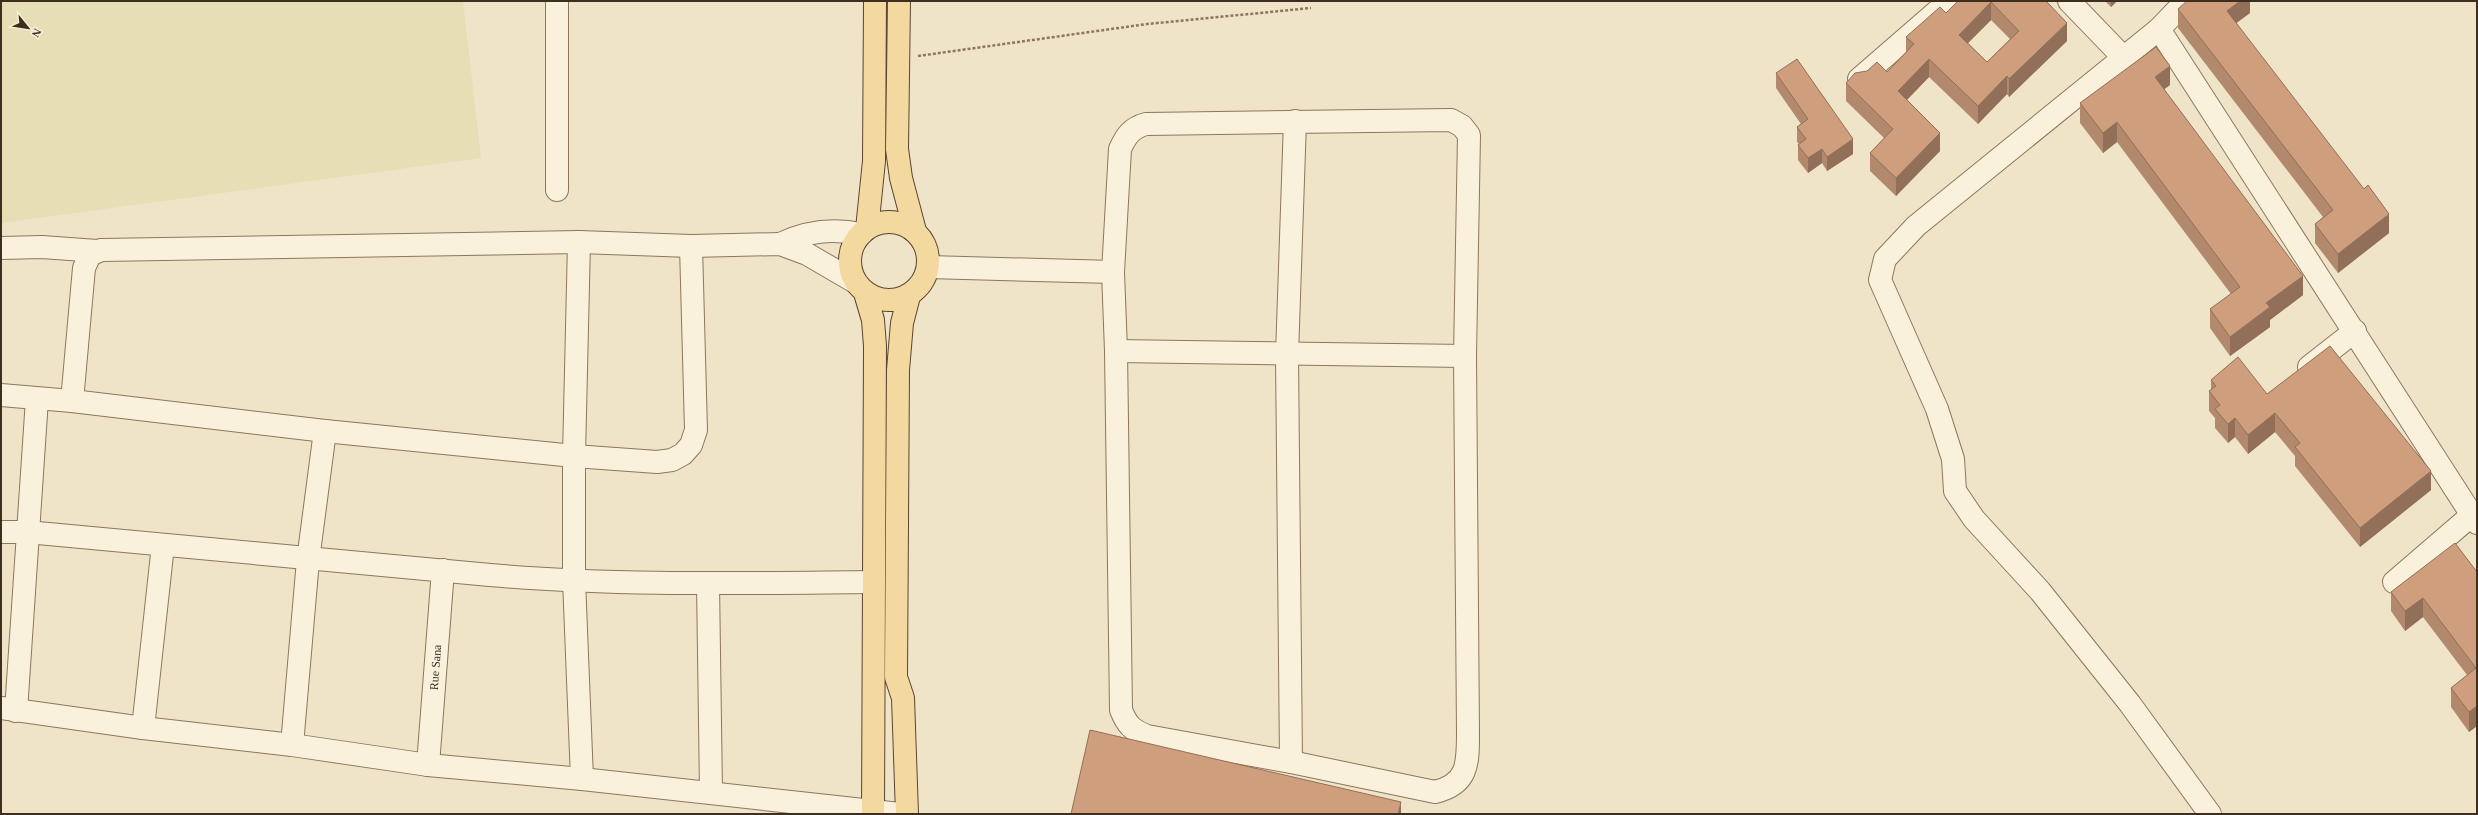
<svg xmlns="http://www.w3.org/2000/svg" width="2478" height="815" font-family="Georgia,serif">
  <rect width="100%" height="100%" fill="#f0e4c8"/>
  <path fill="#e6deb5" d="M1,1h462l18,157 -480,65z"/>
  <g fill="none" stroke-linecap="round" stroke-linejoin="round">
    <defs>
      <g id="minor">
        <path d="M557,1v189"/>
        <path d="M2069,1l54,56"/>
        <path d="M2186,1l-27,28 -243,197 -31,33 -5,21 57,129 16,50 2,32 19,28 66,72 90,113 80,110"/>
        <path d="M2159,29l318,494"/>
        <path d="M1859,79l90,-78"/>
        <path d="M1451,120l11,6 7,9 -4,221 3,378c0,30 0,50 -33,58l-144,-30 -144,-26c-15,-6 -20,-11 -26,-26l-5,-359 -3,-79 7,-123c6,-13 11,-21 26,-25z"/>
        <path d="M579,242l-5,214v124l8,199"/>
        <path d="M780,244c27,-13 52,-16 81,-10"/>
        <path d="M1,248l41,-1 55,4"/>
        <path d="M928,267l185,5"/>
        <path d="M1116,351l349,5"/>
        <path d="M2309,367l46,-36"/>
        <path d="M1,395l71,6 253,30 249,25 83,6 15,-2 11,-6 8,-9 5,-15 -5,-184"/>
        <path d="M72,401l12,-133 6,-13 11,-5 478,-8 112,4 89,-2 27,10 48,28"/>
        <path d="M1,532h26c154,14 308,30 463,43 127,11 256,8 384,7"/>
        <path d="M2394,582l78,-67"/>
        <path d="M708,583l3,209"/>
        <path d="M1,708l142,20 149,17 136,20 154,14 318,35"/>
        <path d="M16,711l21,-312"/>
        <path d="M143,728l20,-183"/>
        <path d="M292,745l16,-185 17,-129"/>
        <path d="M1291,762l-4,-407 8,-234"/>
        <path id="s1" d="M428,765l15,-195"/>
      </g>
      <path id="major" d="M899,1l-2,148 4,29 14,53
        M850 261a39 39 0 1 1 78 0a39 39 0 1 1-78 0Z
        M867,229l7,-68 1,-160
        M865,293l8,27 2,26 -2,468
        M907,814l-4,-116 -7,-21 2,-307 4,-47 7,-27"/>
    </defs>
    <use href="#minor" stroke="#8d765c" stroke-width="24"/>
    <use href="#major" stroke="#5b4430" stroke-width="24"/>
    <path stroke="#8d765c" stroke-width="2.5" stroke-dasharray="3 2" stroke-linecap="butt" d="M918,56l229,-32 164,-16"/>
    <use href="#minor" stroke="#faf1dc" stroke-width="22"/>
    <use href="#major" stroke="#f3d9a0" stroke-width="22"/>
  </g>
  <path fill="#b2896c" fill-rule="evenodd" d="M1958,1h88l21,40 -58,56 -2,-3 -29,30 -49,-47 -22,23 33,51 -44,45 -26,-25v-18l14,-15 -38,-37v-18l41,-11 19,-20v-15l40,-24zM1991,20l19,19 -23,23 -19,-19z
    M2105,1h12l-6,6z
    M2250,1v12l-14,10 153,210 -51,40 -23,-30v-19l8,-7 -145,-189v-19z
    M1776,73l77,81 -26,17 -5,-8 -14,10 -10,-13v-15l1,-1 -2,-2v-15l4,-3 -25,-36z
    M2170,85l-6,4 139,206 -33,25v7l-40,29 -20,-28v-19l21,-15 -114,-152 -14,11 -23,-30v-20z
    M2211,380l56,14 164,96 -71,57 -65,-81v-10l-20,-24 -27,22 -13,-17 -7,6 -13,-15v-10l-6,-7v-20l2,-1z
    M2477,572v154l-8,6 -18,-25v-19l16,-13 -44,-58 -18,14 -14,-20v-19z"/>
  <path fill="#916f58" d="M2111,1h6l-6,6z
    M2240,1h10v12l-23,17v-19z
    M1991,2v18l-32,32v-17z
    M2067,23v18l-58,56v-18z
    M1929,59v18l-31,32v-18z
    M2170,66v19l-15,11v-19z
    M2007,76v18l-29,30v-18z
    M2117,122v20l-14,11v-20z
    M1940,133v18l-44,45v-18z
    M1853,139v15l-26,17v-14z
    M1822,149v14l-14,10v-15z
    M2389,214v19l-51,40v-19z
    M2303,276v19l-33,25v7l-40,29v-19l36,-34z
    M2275,413v19l-27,22v-19z
    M2235,418v19l-7,6v-19z
    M2431,471v19l-71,57v-19z
    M2423,598v19l-18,14v-20z
    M2477,706v20l-8,6v-20z
    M1401,802v12h-3z"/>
  <path fill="#cf9f7d" stroke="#916f58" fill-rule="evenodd" d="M1958,1h88l21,22 -58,56 -2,-3 -29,30 -49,-47 -31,32 42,42 -44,45 -26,-25 23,-24 -47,-46 9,-10 12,-2 10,-9 10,10 27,-28 -8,-7 34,-30 6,6zM1991,2l28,29 -32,31 -28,-27z
    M2187,1h53l-13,10 137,178 4,-4 21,29 -51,40 -23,-30 18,-14 -155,-201z
    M2156,47l14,19 -15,11 148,199 -37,27 4,4 -40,30 -20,-28 30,-22 -123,-165 -14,11 -23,-30z
    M1797,59l56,80 -26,18 -5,-8 -14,9 -10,-13 8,-6 -9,-12 11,-8 -32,-46z
    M2330,346l101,125 -71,57 -65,-81 5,-4 -25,-30 -27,22 -13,-17 -7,6 -13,-15 5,-4 -11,-14 7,-5 -5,-6 27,-23 29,37z
    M2455,543l22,29v134l-8,6 -18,-24 25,-20 -53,-70 -18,13 -14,-19z
    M1090,730l311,72 -3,12h-327z"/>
  <g text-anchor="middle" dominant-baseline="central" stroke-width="4" stroke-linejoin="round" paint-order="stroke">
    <g font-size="12" fill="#3d2e20" stroke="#f7eed8">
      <text stroke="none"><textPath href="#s1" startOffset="98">Rue Sana</textPath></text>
    </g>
  </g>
  <rect width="2478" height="815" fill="none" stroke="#3d2e20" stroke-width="4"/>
  <g transform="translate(28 28) rotate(120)" stroke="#f7eed8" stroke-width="3" paint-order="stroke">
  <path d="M0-3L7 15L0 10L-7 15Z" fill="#3d2e20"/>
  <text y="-6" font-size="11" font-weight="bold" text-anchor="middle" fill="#3d2e20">N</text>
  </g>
</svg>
